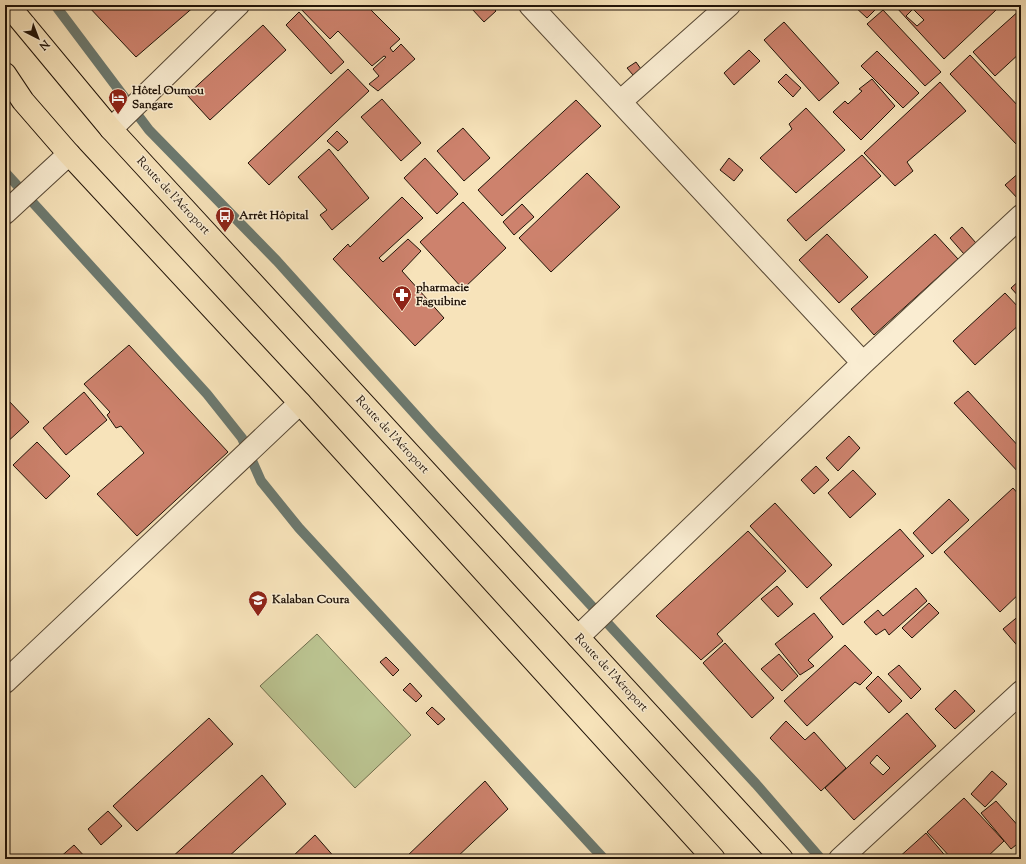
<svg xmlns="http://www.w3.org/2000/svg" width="1026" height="864" font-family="'Sorts Mill Goudy',serif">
  <rect width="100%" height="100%" fill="#f7e3ba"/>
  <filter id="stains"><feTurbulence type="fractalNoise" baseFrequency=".005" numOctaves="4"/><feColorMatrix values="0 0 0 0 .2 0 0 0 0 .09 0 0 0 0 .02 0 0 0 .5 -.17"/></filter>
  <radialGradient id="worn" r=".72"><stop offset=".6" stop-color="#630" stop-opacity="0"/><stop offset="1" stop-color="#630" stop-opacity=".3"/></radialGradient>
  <path fill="#bbc491" stroke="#6e6c4c" d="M317,634l94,101 -56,53 -95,-102z"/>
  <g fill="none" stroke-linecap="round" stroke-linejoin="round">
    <path stroke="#6c796f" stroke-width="10" d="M55,5l94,125 128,131 155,172 324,351 65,75
      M5,172l202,222 35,44 19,43 38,47 305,331"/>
  </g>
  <path fill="#cd826d" stroke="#201308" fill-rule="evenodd" d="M87,5h109l-60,52z
    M297,5h76l-3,4 30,30 -10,9 3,4 8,-8 14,15 -37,32 -9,-7 10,-8 -6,-7 13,-12 -2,-1 -12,10 -34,-35 -8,8z
    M476,5h15l5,6 -12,11 -12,-13z
    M853,5h25l1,1 -12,12z
    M898,5h92l6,5 -52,49 -48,-52zM913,9l11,11 -7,6 -11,-10z
    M1021,9v43l-26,24 -22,-24z
    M883,10l58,62 -16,14 -58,-62z
    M299,12l45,50 -13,12 -45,-49z
    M784,22l55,61 -20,18 -55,-61z
    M263,25l23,25 -76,70 -23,-25z
    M749,50l11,11 -26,24 -10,-12z
    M877,51l42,42 -16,15 -42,-42z
    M970,55l51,54v31l-5,4 -66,-70z
    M636,62l5,7 -8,6 -6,-7z
    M348,69l21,22 -100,94 -21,-22z
    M786,74l15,14 -8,9 -15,-15z
    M872,79l23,27 -34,34 -28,-28 12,-11 3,3 14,-13 -3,-2z
    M940,82l26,29 -59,51 6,9 -18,15 -31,-33z
    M382,99l39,44 -20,18 -40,-44z
    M576,100l25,26 -99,90 -24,-26z
    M806,108l39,42 -49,43 -36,-35 32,-29 -3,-5z
    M463,128l27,30 -26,23 -27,-30z
    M337,131l11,11 -10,9 -11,-10z
    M329,149l40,49 -37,32 -12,-15 7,-5 -29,-33z
    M862,155l19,21 -75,65 -19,-21z
    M425,158l33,36 -21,20 -33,-36z
    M729,158l14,12 -9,11 -14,-11z
    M1021,171v27l-2,2 -14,-15z
    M587,173l33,34 -69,65 -32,-34z
    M402,197l21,21 -44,40 4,4 25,-23 13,12 -19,20 42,47 -29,28 -82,-87 15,-15 2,3z
    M463,202l43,46 -43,41 -43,-47z
    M522,204l12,13 -20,18 -11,-13z
    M962,227l14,16 -12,11 -14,-16z
    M827,234l41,43 -29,26 -40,-43z
    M935,234l23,25 -84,76 -23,-26z
    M1021,279v20l-10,-11z
    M1005,293l16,17v13l-46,42 -22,-24z
    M129,345l99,107 -91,84 -40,-42 47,-41 -23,-27 -5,2 -9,-13 3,-3 -26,-28z
    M968,391l53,58 -1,25 -66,-71z
    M84,392l23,28 -41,35 -23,-27z
    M8,400l21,22 -24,22v-41z
    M849,436l11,12 -22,23 -12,-13z
    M37,442l33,34 -24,23 -33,-34z
    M816,466l13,14 -15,14 -13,-14z
    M853,470l23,24 -26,24 -22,-25z
    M1013,488l8,9v95l-21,20 -56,-60z
    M949,499l20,21 -37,34 -19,-21z
    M775,503l57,62 -25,23 -57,-62z
    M900,529l24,27 -81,69 -23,-27z
    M748,531l38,40 -69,63 6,7 -22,19 -45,-44z
    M777,586l16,18 -15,13 -17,-18z
    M916,588l11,13 -38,34 -4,-6 -9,6 -12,-13 14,-12 5,6z
    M929,603l10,10 -27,25 -10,-10z
    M814,613l19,24 -25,23 6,6 -14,9 -25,-31z
    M1021,614v36l-18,-21z
    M725,643l49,55 -22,20 -49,-55z
    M845,645l27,28 -12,12 -5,-3 -48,44 -23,-25z
    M779,654l19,22 -16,15 -21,-22z
    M386,657l13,13 -6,6 -13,-14z
    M899,665l22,24 -10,10 -23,-25z
    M878,676l24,25 -13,12 -23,-25z
    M410,683l12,13 -6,6 -13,-12z
    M955,690l20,21 -20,18 -20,-20z
    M432,707l13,12 -7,6 -12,-12z
    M907,713l29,33 -82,74 -29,-32zM877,755l13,13 -7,7 -13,-12z
    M209,718l24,26 -96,87 -24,-25z
    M786,721l19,19 9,-8 32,36 -25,23 -51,-53z
    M992,771l15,13 -22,23 -14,-13z
    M262,775l24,29 -60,55h-56z
    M485,781l23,28 -53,50h-51z
    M964,798l40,43 -19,18h-33l-25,-27z
    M996,801l25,28v12l-10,8 -30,-36z
    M108,811l14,15 -21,19 -13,-16z
    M926,833l22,26h-51z
    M315,835l21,24h-46z
    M74,845l13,14h-29z"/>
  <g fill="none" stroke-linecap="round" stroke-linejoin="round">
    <defs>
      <path id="street" d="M530,5l333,358
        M621,101l108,-96
        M111,129l127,-124
        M5,213l64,-59
        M578,637l285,-274 158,-147
        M5,682l295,-279
        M840,859l181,-167"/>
      <path id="highway" d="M8,5l103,124 671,730
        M5,74l18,27 46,53 231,249 414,456"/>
    </defs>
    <use href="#street" stroke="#564734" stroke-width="24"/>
    <use href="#highway" stroke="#201308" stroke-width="24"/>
    <use href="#street" stroke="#faedd2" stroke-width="22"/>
    <use href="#highway" stroke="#f7e3ba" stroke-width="22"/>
  </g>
  <defs>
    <symbol id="hotel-pin" viewBox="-11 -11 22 30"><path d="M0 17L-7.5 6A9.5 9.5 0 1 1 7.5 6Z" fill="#8f2418" stroke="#faedd2"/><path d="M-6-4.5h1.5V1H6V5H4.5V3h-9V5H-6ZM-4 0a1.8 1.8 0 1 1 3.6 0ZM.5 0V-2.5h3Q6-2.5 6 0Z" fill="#fff"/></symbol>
    <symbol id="bus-pin" viewBox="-11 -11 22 30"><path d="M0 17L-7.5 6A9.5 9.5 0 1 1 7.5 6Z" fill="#8f2418" stroke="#faedd2"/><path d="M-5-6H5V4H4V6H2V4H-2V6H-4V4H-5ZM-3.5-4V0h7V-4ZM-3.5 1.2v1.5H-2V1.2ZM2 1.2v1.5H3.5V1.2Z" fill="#fff"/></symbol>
    <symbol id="pharmacy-pin" viewBox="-11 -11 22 30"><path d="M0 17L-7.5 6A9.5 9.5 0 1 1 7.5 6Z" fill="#8f2418" stroke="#faedd2"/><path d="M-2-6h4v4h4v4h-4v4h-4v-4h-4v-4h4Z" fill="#fff"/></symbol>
    <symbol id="school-pin" viewBox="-11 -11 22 30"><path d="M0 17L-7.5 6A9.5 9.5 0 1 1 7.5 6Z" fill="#8f2418" stroke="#faedd2"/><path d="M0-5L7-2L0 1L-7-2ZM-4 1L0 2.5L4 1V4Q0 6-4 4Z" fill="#fff"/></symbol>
  </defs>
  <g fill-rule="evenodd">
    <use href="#hotel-pin" x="107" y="87" width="22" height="30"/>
    <use href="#bus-pin" x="214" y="205" width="22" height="30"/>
    <use href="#pharmacy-pin" x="391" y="284" width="22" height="30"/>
    <use href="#school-pin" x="247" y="589" width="22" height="30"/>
  </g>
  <g text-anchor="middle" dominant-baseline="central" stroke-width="3" stroke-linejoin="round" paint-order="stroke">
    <g font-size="12" font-weight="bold" fill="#201308" stroke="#faedd2" text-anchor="start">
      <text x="132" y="91">Hôtel Oumou<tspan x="132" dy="14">Sangare</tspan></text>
      <text x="239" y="216">Arrêt Hôpital</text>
      <text x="416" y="288">pharmacie<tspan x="416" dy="14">Faguibine</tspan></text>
      <text x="272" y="600">Kalaban Coura</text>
    </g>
    <g font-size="12" fill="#201308" stroke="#faedd2">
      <text transform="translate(173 196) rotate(47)">Route de l'Aéroport</text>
      <text transform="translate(392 435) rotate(47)">Route de l'Aéroport</text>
      <text transform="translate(611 673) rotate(47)">Route de l'Aéroport</text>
    </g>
  </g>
  <rect width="1026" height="864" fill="none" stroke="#f7e3ba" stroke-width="20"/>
  <rect x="6" y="6" width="1014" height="852" fill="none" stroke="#201308" stroke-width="2"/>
  <rect x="10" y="10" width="1006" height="844" fill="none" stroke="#201308"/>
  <g transform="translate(38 38) rotate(138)" stroke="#faedd2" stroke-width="3" paint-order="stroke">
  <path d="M0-3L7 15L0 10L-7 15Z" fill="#201308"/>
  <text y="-6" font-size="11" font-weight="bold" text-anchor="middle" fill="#201308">N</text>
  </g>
  <rect width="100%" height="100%" filter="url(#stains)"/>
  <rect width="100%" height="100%" fill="url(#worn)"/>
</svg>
